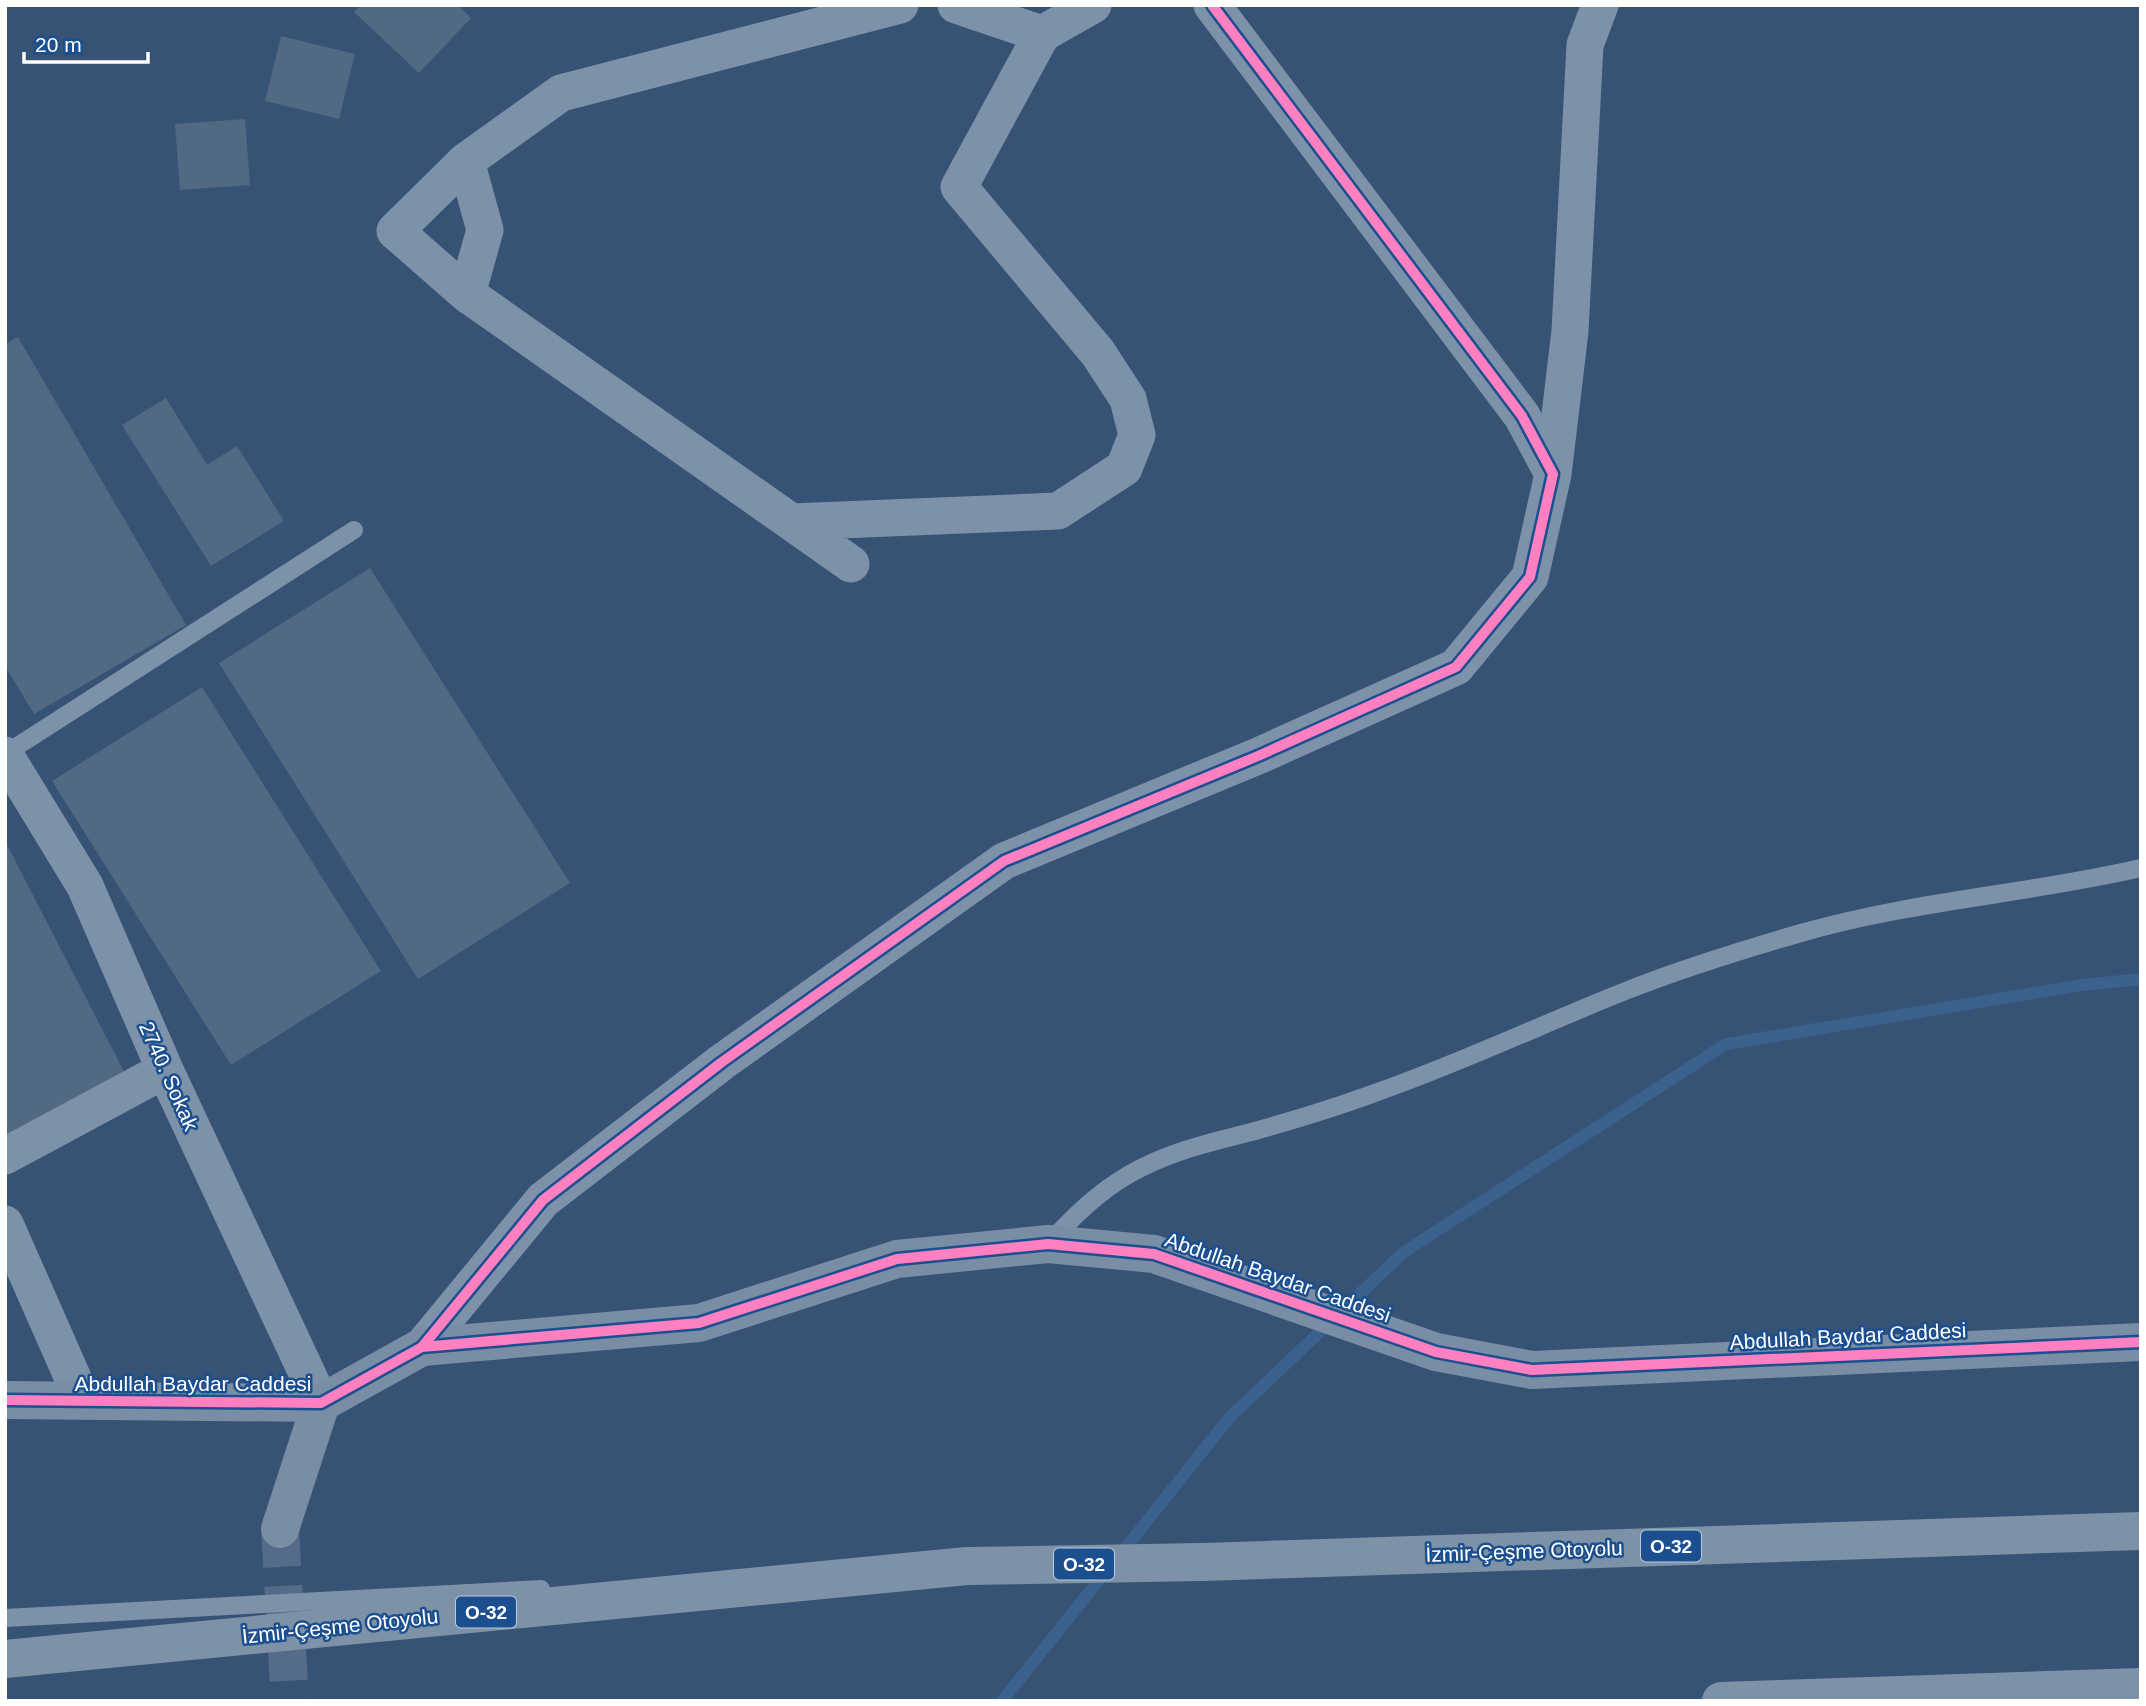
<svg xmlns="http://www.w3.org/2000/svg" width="2146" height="1706" font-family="Arial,sans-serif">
  <rect width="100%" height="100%" fill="#365274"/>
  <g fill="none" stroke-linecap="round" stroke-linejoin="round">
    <path stroke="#3b618d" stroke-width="12" d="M1119,1556l110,-138 175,-166 322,-208 356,-59 59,-6
      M1002,1701l105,-131"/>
  </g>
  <path fill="#526984" d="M361,5h97l13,13 -52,55 -65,-61z
    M281,36l74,18 -16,65 -74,-18z
    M245,119l5,66 -70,5 -5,-66z
    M18,337l168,288 -152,89 -29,-48v-322z
    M166,398l41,67 30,-19 47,75 -73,45 -89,-141z
    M370,568l200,315 -152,96 -199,-316z
    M202,687l179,284 -150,94 -179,-284z
    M5,841l124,240 -124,63z"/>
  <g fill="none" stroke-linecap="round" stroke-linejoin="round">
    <path stroke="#546c89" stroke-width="38" stroke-dasharray="38 19" stroke-linecap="butt" d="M280,1529l10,172"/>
    <path stroke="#7d92a8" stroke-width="18" d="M5,754l349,-224
      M1048,1244c24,-26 49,-51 80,-69 39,-23 83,-33 127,-44 39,-11 79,-23 117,-37 87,-30 170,-70 256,-104 56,-22 114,-40 173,-57 111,-32 227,-39 340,-65
      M5,1618l536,-29"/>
    <path stroke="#7d92a8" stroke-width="37" d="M956,5l86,29 51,-29
      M466,161l19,69 -18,64 -72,-63 71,-70 95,-68 339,-88
      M467,294l384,270
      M1553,474l17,-143 15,-286 15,-40
      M791,522l267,-11 66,-43 13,-33 -9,-36 -30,-46 -139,-166 83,-153
      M5,755l80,131 80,184 156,333
      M5,1156l160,-86
      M5,1224l78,177
      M422,1347l121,-147 179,-138 282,-201 254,-105 198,-89 74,-90 23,-103 -31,-58 -310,-411"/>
    <path stroke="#798da4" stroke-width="38" d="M5,1400l316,3 101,-56 277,-24 198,-64 151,-15 106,10 282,98 96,18 609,-28
      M280,1529l41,-126"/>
    <path stroke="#7e92a7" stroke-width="38" d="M5,1659l962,-93 235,-4 939,-31
      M1721,1701l420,-14"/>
    <defs>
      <path id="cycleway" d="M422,1347l121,-147 179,-138 282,-201 254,-105 198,-89 74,-90 23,-103 -31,-58 -310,-411
        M5,1400l316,3 101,-56 277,-24 198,-64 151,-15 106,10 282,98 96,18 609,-28"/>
    </defs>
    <use href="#cycleway" stroke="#1b4f8f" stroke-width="15"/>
    <use href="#cycleway" stroke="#ff80c0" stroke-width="10"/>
  </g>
  <g text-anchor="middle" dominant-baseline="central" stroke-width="5" stroke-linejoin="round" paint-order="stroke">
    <g fill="#1b4f8f" stroke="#bbcadd" stroke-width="2">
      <rect x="1641" y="1530.5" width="60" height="31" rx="5"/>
      <rect x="1054" y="1548.5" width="60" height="31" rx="5"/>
      <rect x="456" y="1596.5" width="60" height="31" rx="5"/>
    </g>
    <g font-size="19" font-weight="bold" fill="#fff">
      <text x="1671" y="1546">O-32</text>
      <text x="1084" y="1564">O-32</text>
      <text x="486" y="1612">O-32</text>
    </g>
    <g font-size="21" fill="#fff" stroke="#1b4f8f">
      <text transform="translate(169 1076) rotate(66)">2740. Sokak</text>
      <text transform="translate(1278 1277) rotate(19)">Abdullah Baydar Caddesi</text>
      <text transform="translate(1848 1336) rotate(-3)">Abdullah Baydar Caddesi</text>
      <text x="193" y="1383">Abdullah Baydar Caddesi</text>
      <text transform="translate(1524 1551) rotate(-2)">İzmir-Çeşme Otoyolu</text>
      <text transform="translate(340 1626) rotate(-6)">İzmir-Çeşme Otoyolu</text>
    </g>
  </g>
  <rect width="2146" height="1706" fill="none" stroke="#ffffff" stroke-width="14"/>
  <path d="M24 52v10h124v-10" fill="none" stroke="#ffffff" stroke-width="3.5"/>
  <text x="35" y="52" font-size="21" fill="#ffffff" stroke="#1b4f8f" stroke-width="5" paint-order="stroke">20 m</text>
</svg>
